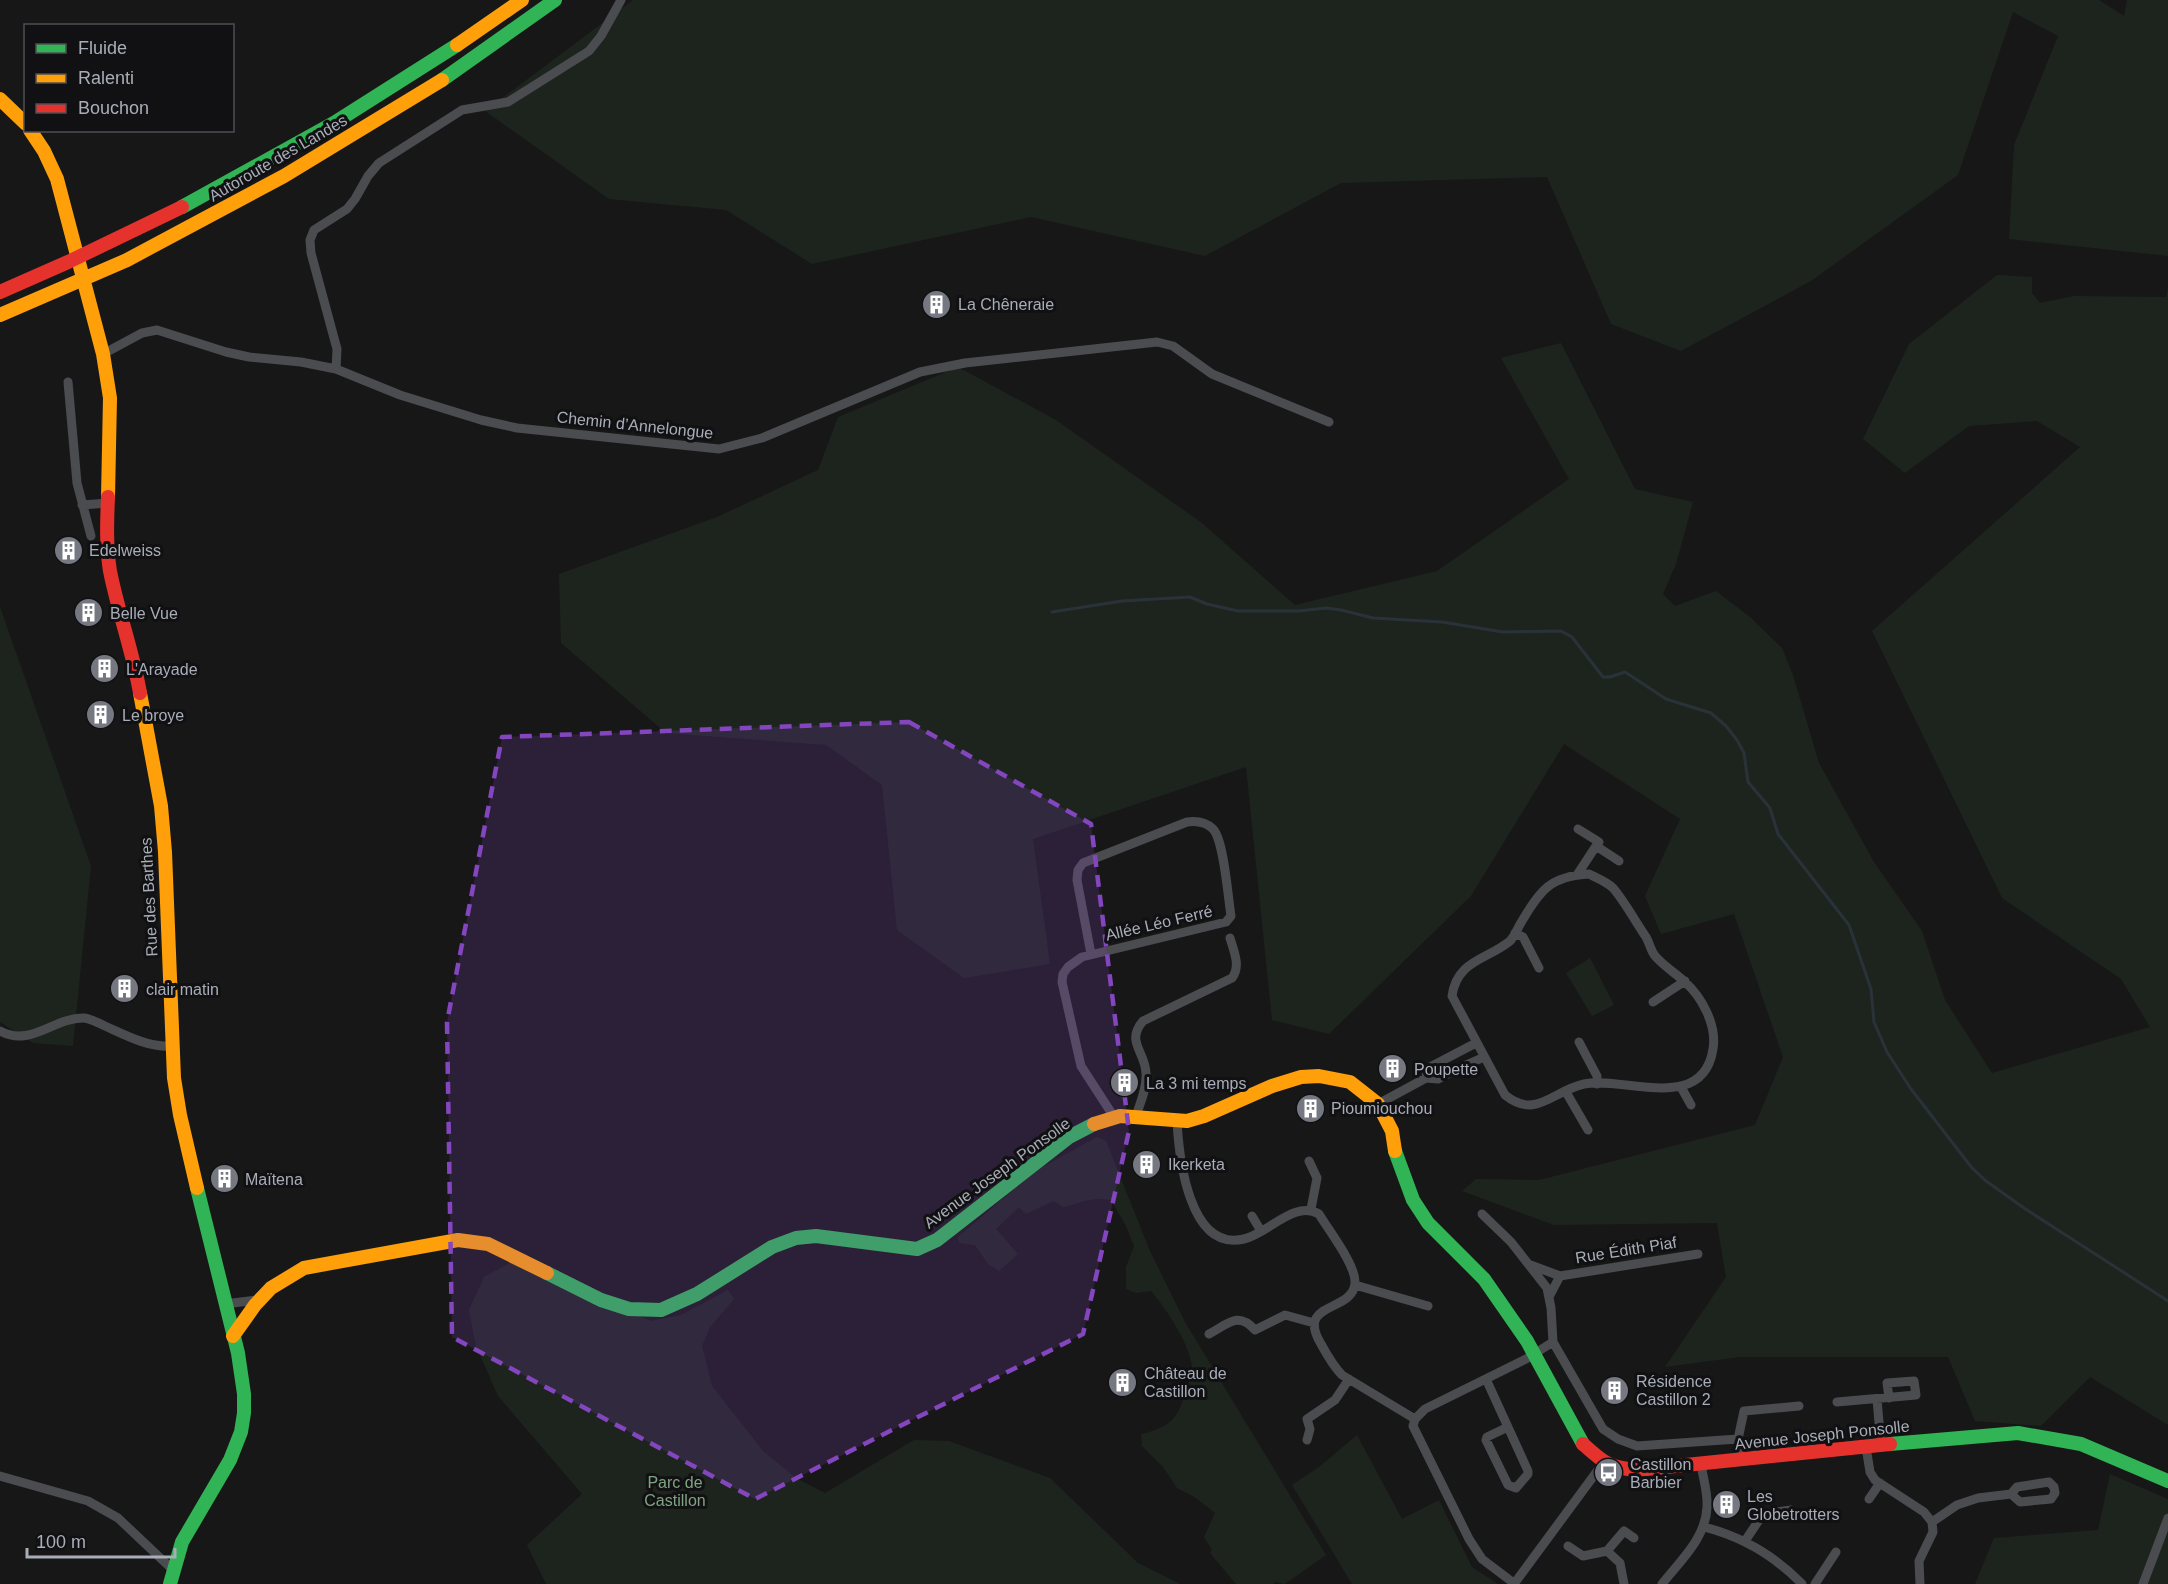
<svg xmlns="http://www.w3.org/2000/svg" width="2168" height="1584" font-family="Helvetica,sans-serif">
  <rect width="100%" height="100%" fill="#171717"/>
  <path fill="#1d241e" d="M633,0h1466l25,16 3,-16h41v256l-159,-17 5,-94 44,-109 -45,-24 -55,163 -147,106 -130,70 -70,-27 -64,-147 -206,6 -136,73 -174,-39 -219,47 -86,-54 -117,-11 -124,-88z
    M1997,275l35,2v16l8,10 34,-7 92,1 2,-9v1137l-78,-48 -49,49 -66,-5 -27,-64h-208l-75,10 61,-90 -9,-54 -163,2 -92,-34 14,-12 63,1 216,-55 28,-68 -49,-143 -73,20 -16,-38 35,-77 -116,-75 -93,152 -142,138 -57,-14 -26,-253 -213,72 17,125 -86,14 -67,-48 -15,-145 -56,-40 -160,-12 -105,-90 -2,-69 158,-57 101,-47 20,-53 120,-50 98,53 146,103 93,82 142,-34 132,-92 -68,-121 60,-15 74,146 58,13 -17,62 -13,30 12,12 41,-15 34,26 32,31 11,27 26,88 55,99 48,69 23,69 47,73 158,-46 -29,-48 -119,-81 -130,-267 208,-184 -43,-26 -68,5 -64,47 -42,-34 46,-95z
    M0,607l91,259 -18,180 -40,-3 -33,-21z
    M1590,958l24,47 -22,11 -26,-43z
    M1097,1137l9,4 44,110 35,71 141,233 -41,29 -10,-2 -2,2h-37l-26,-31 2,-3 -8,-13 11,-24 -19,-15 -19,-10 -14,-21 -21,-21 -1,-12c31,-7 37,-16 46,-46 1,-6 4,-13 5,-19 0,-22 -27,-62 -41,-78l-15,2 -10,-4v-22l8,-21 -8,-20 -15,-26c-23,-3 -26,2 -47,7l-11,-6 -27,13 -7,-7 -23,22 22,25 -19,17 -11,-7 -13,-19 -16,-2 -1,-6 79,-67z
    M510,1263l141,58 30,-6 47,-25 6,9 -24,28 -8,19 10,40 51,65 33,27 29,15 89,-53 35,1 101,37 88,85 42,21h-634l-19,-39 55,-51 -84,-98 -22,-50 -7,-36 15,-33z
    M1357,1435l45,84 37,-19 33,67 26,17h-146l-60,-99 27,-18z
    M2110,1474l58,25v85h-193l19,-46 104,-8z"/>
  <g fill="none" stroke-linecap="round" stroke-linejoin="round">
    <path stroke="#2a3239" stroke-width="3" d="M1052,612l70,-11 68,-4 17,7 31,7h61l27,-3 15,2 32,8 69,4 61,10 58,-1 11,6 31,40h7l15,-5 41,27 45,14 15,13 11,14 7,13 4,29 22,26 8,26 71,91 22,64 3,33 13,30 24,37 61,79 14,13 38,27 144,93"/>
    <path stroke="#4b4c50" stroke-width="9" d="M103,354l39,-21 15,-3 69,22 23,5 52,5 35,7 64,26 81,25 36,8 202,21 43,-11 158,-66 45,-9 192,-21 16,4 39,28 117,48
      M336,369l1,-20 -26,-96 -1,-13 4,-10 33,-21 8,-10 13,-23 11,-13 83,-53 46,-8 81,-51 12,-15 20,-36
      M68,382l9,101 14,53
      M82,505l26,-2
      M1578,829l21,13 -3,4
      M1589,874c8,4 18,8 24,14 10,11 24,36 33,49 4,7 5,15 10,20 8,9 19,16 28,24 18,16 33,44 29,68 -10,65 -89,27 -129,35 -32,7 -48,36 -79,11l-53,-99c5,-36 35,-36 58,-55 5,-5 8,-14 12,-20 18,-31 29,-45 67,-47z
      M1577,875l19,-29 23,15
      M1515,933l8,4 16,31
      M1091,954l-14,-74 1,-10 5,-7 104,-41c8,-1 19,0 26,7 11,11 15,69 18,87l-5,6 -144,35 -14,10 -5,7 -1,8 19,84 33,51
      M1653,1002l32,-21
      M0,1031c30,17 54,-14 84,-13 7,1 15,5 21,8 20,9 44,22 67,20
      M1579,1042l18,34v8
      M1426,1078l1,-8 5,-4 44,-23
      M1681,1087l10,18
      M1566,1092l22,38
      M1378,1104l48,-26 12,1 17,-9 29,-13
      M1136,1116c4,-13 11,-27 10,-42 0,-22 -21,-32 -3,-53l89,-43c9,-12 2,-26 -2,-40
      M1177,1121c2,37 12,131 67,118 25,-6 50,-39 75,-25 10,17 37,51 36,69 -2,30 -60,18 -34,61 6,11 12,22 21,31l73,44
      M1309,1161l8,17 -6,31
      M1482,1214l29,28 36,46 4,20 2,34
      M1252,1216l9,15
      M1528,1264l32,12 -11,21
      M1560,1276l138,-22
      M1355,1285l73,21
      M225,1304l32,-4
      M1209,1334c19,-10 29,-23 46,-4l30,-15 29,8
      M1553,1342l50,87 15,10 19,7 101,-7
      M1486,1379l42,92v3l-12,14 -8,-3 -22,-45 1,-3 21,-10
      M1877,1399l4,47
      M1837,1402l79,-7 -2,-14 -27,2 2,15
      M1307,1440l3,-11 -3,-10 28,-19 14,-21
      M1866,1447l4,25 5,8 49,32 8,10 1,10 -14,29 1,23
      M1740,1460l-2,-21 6,-28 55,-5
      M0,1476l88,25 30,17 55,52
      M1869,1499l11,-16
      M1932,1522l25,-17 21,-7 33,-4 9,8 31,-3 4,-6 -1,-6 -5,-5 -32,5 -6,7
      M1704,1527c39,10 70,28 98,57
      M1745,1541l18,-27 28,-4
      M1568,1546l15,10 24,-5 17,-20 10,7
      M1607,1551l13,12 4,21
      M1514,1584l84,-114
      M1515,1584l-33,-25 -13,-20 -56,-113 2,-7 10,-10 101,-50 27,-17
      M1662,1584c18,-23 44,-46 45,-77 1,-14 -4,-29 -6,-43
      M1815,1584l21,-32
      M2143,1584l25,-66"/>
    <path stroke="#30b455" stroke-width="14" d="M442,80l113,-80
      M182,207l152,-84 123,-78
      M1395,1151l18,49 15,23 56,56 43,62 56,103
      M547,1273l54,27 28,9 32,1 36,-16 75,-47 24,-9 20,-2 101,13 20,-9 132,-103 25,-13
      M1890,1444l128,-11 63,11 87,37
      M170,1584l12,-42 48,-82 11,-28 3,-19v-19l-6,-41 -41,-165"/>
    <path stroke="#ff9f0a" stroke-width="14" d="M457,45l65,-45
      M0,99l26,25
      M30,130l14,21 13,28 46,175 7,44 -2,99
      M0,315l127,-55 157,-84 158,-96
      M140,693l21,113 4,46 9,226 6,37 17,73
      M1094,1124l26,-8 67,5 17,-5 68,-30 29,-9 18,-1 31,6 28,22 14,27 3,20
      M233,1336l22,-31 16,-17 33,-20 154,-28 30,4 59,29"/>
    <path stroke="#e5322d" stroke-width="14" d="M0,292l68,-30 114,-55
      M108,497c-1,24 -2,50 2,74 8,41 23,81 30,122
      M1583,1444c21,19 26,24 54,26l253,-26"/>
  </g>
  <path fill="#8446be" fill-opacity="0.2" stroke="#8446be" stroke-width="4.5" stroke-dasharray="12 8" stroke-linejoin="round" d="M909,722l182,102 38,307 -46,203 -328,165 -303,-162 -5,-315 55,-285z"/>
  <defs>
    <symbol id="building-disc" viewBox="-11 -11 22 22"><circle r="9.5" fill="#757880" stroke="#111113"/><path d="M-4-6H4V6H1V3H-1V6H-4ZM-2.5-4.3h1.7v1.8h-1.7ZM.8-4.3h1.7v1.8H.8ZM-2.5-1h1.7V.8h-1.7ZM.8-1h1.7V.8H.8Z" fill="#fff"/></symbol>
    <symbol id="bus-disc" viewBox="-11 -11 22 22"><circle r="9.5" fill="#757880" stroke="#111113"/><path d="M-5-6H5V4H4V6H2V4H-2V6H-4V4H-5ZM-3.5-4V0h7V-4ZM-3.5 1.2v1.5H-2V1.2ZM2 1.2v1.5H3.5V1.2Z" fill="#fff"/></symbol>
  </defs>
  <g fill-rule="evenodd">
    <use href="#building-disc" x="920" y="288" width="33" height="33"/>
    <use href="#building-disc" x="52" y="534" width="33" height="33"/>
    <use href="#building-disc" x="72" y="596" width="33" height="33"/>
    <use href="#building-disc" x="88" y="652" width="33" height="33"/>
    <use href="#building-disc" x="84" y="698" width="33" height="33"/>
    <use href="#building-disc" x="108" y="972" width="33" height="33"/>
    <use href="#building-disc" x="1376" y="1052" width="33" height="33"/>
    <use href="#building-disc" x="1108" y="1066" width="33" height="33"/>
    <use href="#building-disc" x="1294" y="1092" width="33" height="33"/>
    <use href="#building-disc" x="1130" y="1148" width="33" height="33"/>
    <use href="#building-disc" x="208" y="1162" width="33" height="33"/>
    <use href="#building-disc" x="1106" y="1366" width="33" height="33"/>
    <use href="#building-disc" x="1598" y="1374" width="33" height="33"/>
    <use href="#bus-disc" x="1592" y="1456" width="33" height="33"/>
    <use href="#building-disc" x="1710" y="1488" width="33" height="33"/>
  </g>
  <g text-anchor="middle" dominant-baseline="central" stroke-width="6" stroke-linejoin="round" paint-order="stroke">
    <g font-size="16" fill="#a8adb8" stroke="#111113">
      <text transform="translate(278 158) rotate(-30)">Autoroute des Landes</text>
      <text transform="translate(635 425) rotate(6)">Chemin d’Annelongue</text>
      <text transform="translate(149 897) rotate(-93)">Rue des Barthes</text>
      <text transform="translate(1159 923) rotate(-13)">Allée Léo Ferré</text>
      <text transform="translate(997 1173) rotate(-36)">Avenue Joseph Ponsolle</text>
      <text transform="translate(1626 1250) rotate(-9)">Rue Édith Piaf</text>
      <text transform="translate(1822 1435) rotate(-6)">Avenue Joseph Ponsolle</text>
    </g>
    <g font-size="16" fill="#a8adb8" stroke="#111113" text-anchor="start">
      <text x="958" y="304">La Chêneraie</text>
      <text x="89" y="550">Edelweiss</text>
      <text x="110" y="613">Belle Vue</text>
      <text x="126" y="669">L'Arayade</text>
      <text x="122" y="715">Le broye</text>
      <text x="146" y="989">clair matin</text>
      <text x="1414" y="1069">Poupette</text>
      <text x="1146" y="1083">La 3 mi temps</text>
      <text x="1331" y="1108">Pioumiouchou</text>
      <text x="1168" y="1164">Ikerketa</text>
      <text x="245" y="1179">Maïtena</text>
      <text x="1144" y="1373">Château de<tspan x="1144" dy="18">Castillon</tspan></text>
      <text x="1636" y="1381">Résidence<tspan x="1636" dy="18">Castillon 2</tspan></text>
      <text x="1630" y="1464">Castillon<tspan x="1630" dy="18">Barbier</tspan></text>
      <text x="1747" y="1496">Les<tspan x="1747" dy="18">Globetrotters</tspan></text>
    </g>
    <g font-size="16" fill="#7fa381" stroke="#111113">
      <text x="675" y="1482">Parc de<tspan x="675" dy="18">Castillon</tspan></text>
    </g>
  </g>
  <rect x="24" y="24" width="210" height="108" fill="#111113" stroke="#4d4f55" stroke-width="1.5"/>
  <rect x="36" y="44" width="30" height="9" fill="#30b455" stroke="#4d4f55" stroke-width="1.5"/>
  <text x="78" y="54" font-size="18" fill="#a8adb8">Fluide</text>
  <rect x="36" y="74" width="30" height="9" fill="#ff9f0a" stroke="#4d4f55" stroke-width="1.5"/>
  <text x="78" y="84" font-size="18" fill="#a8adb8">Ralenti</text>
  <rect x="36" y="104" width="30" height="9" fill="#e5322d" stroke="#4d4f55" stroke-width="1.5"/>
  <text x="78" y="114" font-size="18" fill="#a8adb8">Bouchon</text>
  <path d="M27 1548v9h148v-9" fill="none" stroke="#a8adb8" stroke-width="3"/>
  <text x="36" y="1548" font-size="18" fill="#a8adb8" stroke="#111113" stroke-width="4.5" paint-order="stroke">100 m</text>
</svg>
